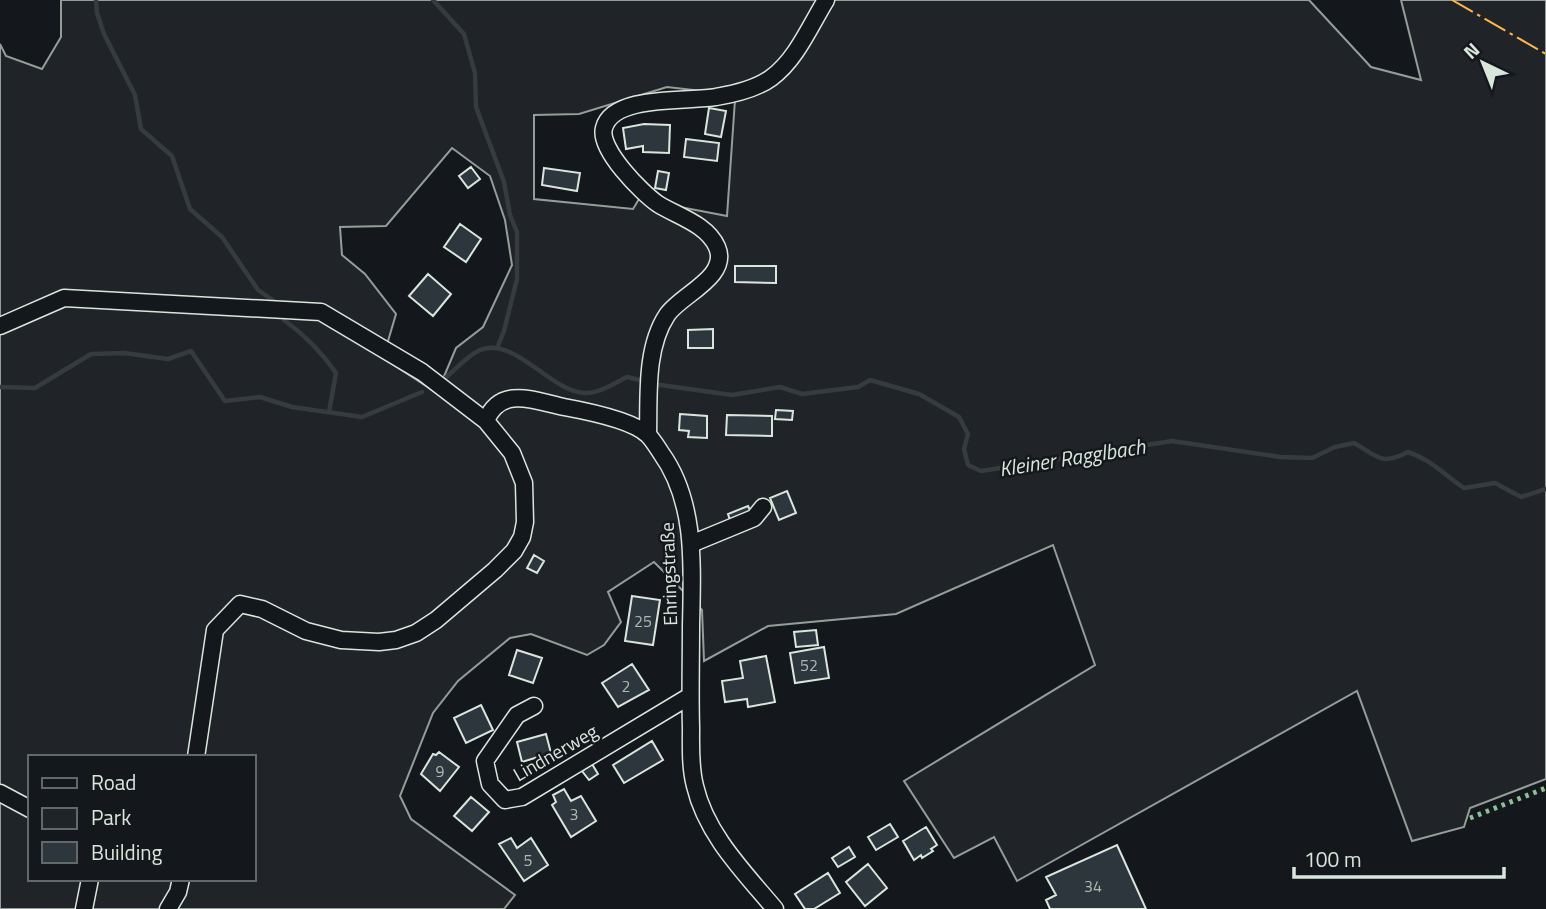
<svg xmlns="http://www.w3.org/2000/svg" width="1546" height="909" font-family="'Titillium Web',sans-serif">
  <rect width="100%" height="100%" fill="#14181c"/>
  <path fill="#202428" stroke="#939e99" stroke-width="2" fill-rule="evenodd" d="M61,0h1248l62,67 50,13 -20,-80h145v779l-76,29 -6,19 -52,14 -55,-150 -340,190 -23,-44 -40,21 -50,-77 191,-116 -42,-120 -157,69 -128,12 -64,35 -2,-51 -48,-48 -46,30 13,30 -17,23 -17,10 -56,-21 -21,4 -52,43 -25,32 -33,83 11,23 104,76 -11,14h-504v-865l6,12 36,13 19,-32zM736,85l-9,131 -88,-17 -6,10 -99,-10v-84l45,-1 88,-27 35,4zM452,148l38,28 15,44 7,45 -29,62 -27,21 -19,45 -54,-35 13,-44 -31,-40 -23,-19 -2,-28 46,-1zM30,757h224v122h-224z"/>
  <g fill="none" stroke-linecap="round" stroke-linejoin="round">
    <path stroke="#363b3e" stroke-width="4.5" d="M96,0l1,13 7,21 31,61 6,34 31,27 18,53 32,28 36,53 16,11
      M433,0l31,34 11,39 1,34 28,75 6,33 7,17v47l-13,52 -7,17
      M284,320c22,16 37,31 52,53l-7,39
      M444,379c11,-9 22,-22 34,-28 35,-18 74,43 108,42 14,0 29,-10 41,-16l17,4
      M653,384l79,11 48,-8 22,7 56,-7 12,-7 49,14 40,23 9,17 -4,15 4,16 13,6 191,-30 109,16 31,1 23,-11 19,-4c25,14 27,23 54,9 24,8 35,22 56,36l31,-5 26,14 25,-8
      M0,387l35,1 56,-34 33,-1 44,6 23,-8 34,50 35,-4 32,10 70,10 60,-25"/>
  </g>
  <path fill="#2c363c" stroke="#d8e6dc" stroke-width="2" d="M709,108l17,3 -5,26 -16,-3z
    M644,124l26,1 -1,28 -26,-1v-6l-17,3 -3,-21z
    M686,139l33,4 -2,18 -33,-4z
    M471,167l9,12 -12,9 -9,-12z
    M544,168l36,5 -3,18 -35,-6z
    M658,171l11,2 -3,17 -11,-2z
    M460,224l21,15 -15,23 -22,-15z
    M735,266h41v17l-41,-1z
    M428,274l23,20 -18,22 -24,-20z
    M713,329v19h-25v-18z
    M776,410l17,1 -1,9 -17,-1z
    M680,414l27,2v22l-19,-1 1,-6 -10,-1z
    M727,415l45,1v20l-46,-1z
    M787,491l9,22 -17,7 -9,-22z
    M748,506l4,8 -21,9 -3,-9z
    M534,555l10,6 -7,12 -10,-5z
    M632,596l28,4 -7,45 -28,-4z
    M816,630l2,15 -22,2 -2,-15z
    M824,647l5,31 -34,5 -5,-30z
    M517,650l25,8 -9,25 -24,-8z
    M766,656l9,46 -27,5 -1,-8 -22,3 -3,-21 21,-3 -3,-17z
    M632,664l17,26 -31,17 -16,-24z
    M481,705l12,25 -27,13 -12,-25z
    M546,734l5,19 -29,9 -5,-20z
    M652,741l11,19 -39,23 -11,-18z
    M439,752l20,15 -19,24 -19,-17 12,-20 3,1z
    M592,764l6,10 -9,6 -7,-9z
    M564,789l7,12 10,-5 15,25 -25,16 -19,-32 4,-3 -3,-7z
    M471,797l18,15 -17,19 -18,-15z
    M890,824l8,13 -22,13 -8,-13z
    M926,827l11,18 -6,4 2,2 -11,7 -1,-3 -7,5 -11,-19z
    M511,838l6,10 14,-10 17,27 -24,16 -25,-37z
    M1117,845l29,64h-96l-4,-9 10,-5 -10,-18z
    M849,847l6,10 -17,10 -6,-9z
    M868,864l19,24 -22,18 -19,-24z
    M828,873l12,20 -26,16h-9l-10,-15z"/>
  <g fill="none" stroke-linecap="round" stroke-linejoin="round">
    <defs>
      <path id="minor" d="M0,326l64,-28 257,14 101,60 64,49 26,32 12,30 1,39 -3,15 -8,14 -19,19 -59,50 -20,13 -20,7 -17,2 -38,-2 -35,-9 -44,-22 -22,-5 -25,26 -19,127
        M486,421c14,-36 49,-20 78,-14 22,4 68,13 84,28 5,5 9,12 13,18 36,50 31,115 30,174 0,33 -1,67 0,101 0,19 -1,39 4,58 11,48 49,86 80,123
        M648,434c1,-37 -3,-86 19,-119 13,-20 63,-38 50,-68 -10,-23 -40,-31 -59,-43 -16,-11 -60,-55 -54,-76 9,-34 86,-26 112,-31 18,-3 40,-8 55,-19 25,-18 39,-52 55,-78
        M691,544l63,-26 9,-11
        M534,706l-17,9 -32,46 5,23 15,16 17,-3 168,-101
        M0,793l30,16
        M84,909l6,-30
        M168,909l10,-17 3,-13"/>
    </defs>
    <use href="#minor" stroke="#d8e6dc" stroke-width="19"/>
    <use href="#minor" stroke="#14181c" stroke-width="16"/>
    <path stroke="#8ac095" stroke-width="5" stroke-dasharray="3.5 5" stroke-linecap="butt" d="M1470,818l76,-30"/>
    <path stroke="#ffb74d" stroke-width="2" stroke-dasharray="24 5 3.5 5" stroke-linecap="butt" d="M1452,0l94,54"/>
  </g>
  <g text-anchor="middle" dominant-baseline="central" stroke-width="5" stroke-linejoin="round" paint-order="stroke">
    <g font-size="16" fill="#adbab4">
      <text x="643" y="621">25</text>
      <text x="809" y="665">52</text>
      <text x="626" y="686">2</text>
      <text x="440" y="771">9</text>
      <text x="574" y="814">3</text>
      <text x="528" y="860">5</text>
      <text x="1093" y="886">34</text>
    </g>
    <g font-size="19" fill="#d8e6dc" stroke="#14181c">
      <text transform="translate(668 574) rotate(-92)">Ehringstraße</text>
      <text transform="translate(555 752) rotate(-30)">Lindnerweg</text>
    </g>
    <g font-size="21" font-style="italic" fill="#d8e6dc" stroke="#14181c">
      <text transform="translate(1072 457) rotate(-9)">Kleiner Ragglbach</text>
    </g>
  </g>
  <rect x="28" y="755" width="228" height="126" fill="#14181c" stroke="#626a69" stroke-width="2"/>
  <rect x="42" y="778" width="35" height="10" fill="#14181c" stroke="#626a69" stroke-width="2"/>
  <text x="91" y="790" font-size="21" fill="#d8e6dc">Road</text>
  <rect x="42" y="808" width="35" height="21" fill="#202428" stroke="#626a69" stroke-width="2"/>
  <text x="91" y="825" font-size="21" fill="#d8e6dc">Park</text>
  <rect x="42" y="842" width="35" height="21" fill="#2c363c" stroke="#626a69" stroke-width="2"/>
  <text x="91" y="860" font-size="21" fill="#d8e6dc">Building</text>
  <g transform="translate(1483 63) rotate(317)" stroke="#14181c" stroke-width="5" paint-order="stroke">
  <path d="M0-5L12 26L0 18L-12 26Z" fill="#d8e6dc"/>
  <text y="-10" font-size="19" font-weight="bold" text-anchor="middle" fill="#d8e6dc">N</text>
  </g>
  <path d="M1294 867v10h210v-10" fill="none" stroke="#d8e6dc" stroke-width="3.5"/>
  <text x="1304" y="867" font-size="21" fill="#d8e6dc" stroke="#14181c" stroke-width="5" paint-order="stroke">100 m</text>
</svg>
